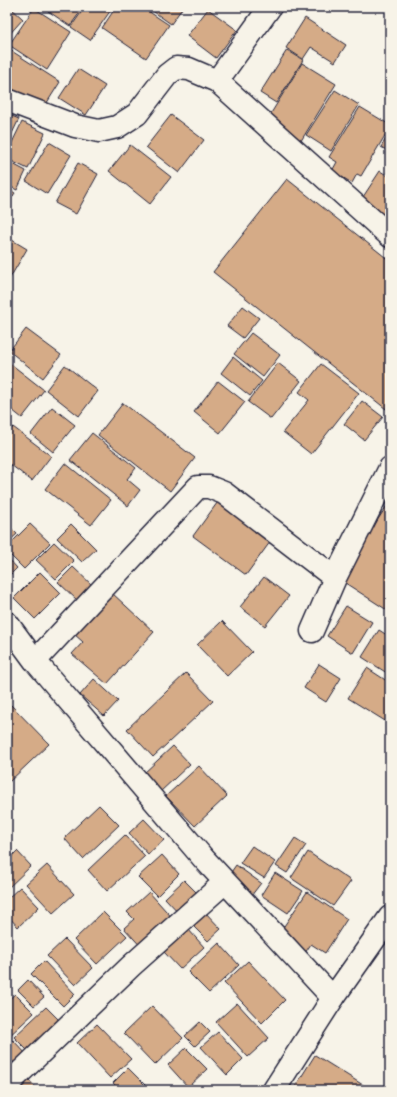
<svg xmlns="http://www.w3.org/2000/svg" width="397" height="1097" font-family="'Playpen Sans',sans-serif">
  <rect width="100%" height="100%" fill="#f7f3e8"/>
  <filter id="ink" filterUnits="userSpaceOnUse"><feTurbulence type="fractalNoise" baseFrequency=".025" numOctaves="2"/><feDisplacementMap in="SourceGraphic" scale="8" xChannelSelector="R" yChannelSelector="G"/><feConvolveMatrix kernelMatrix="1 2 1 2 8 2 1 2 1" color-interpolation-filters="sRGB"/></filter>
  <g filter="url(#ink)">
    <path fill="#d5ab87" stroke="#22223b" d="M7,7h3l13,12 -16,18z
      M42,7h39l2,1 -13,18z
      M85,7h28l-23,33 -19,-13z
      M116,7h26l27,18 -23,33 -44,-30z
      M147,7h36l-12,17z
      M34,8l37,24 -24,38 -38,-25z
      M208,9l29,21 -21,28 -29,-22z
      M305,18l41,27 -11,17 -24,-15 -8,12 -17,-11z
      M7,48l53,34 -17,27 -36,-22v-10l1,-2 -1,-1z
      M287,50l16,10 -27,43 -16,-10z
      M302,63l34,21 -37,60 -34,-21z
      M78,69l27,17 -19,29 -27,-17z
      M335,90l24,15 -28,46 -25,-16z
      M360,107l30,18v2l-29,49 -4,-2 -5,9 -20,-12 5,-9 -8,-5z
      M7,114l12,5 -12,25z
      M171,115l33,25 -25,33 -33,-26z
      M22,122l23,11 -17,36 -21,-10v-6z
      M390,132v20l-9,-5z
      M49,142l22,13 -24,39 -21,-13z
      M130,145l41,32 -21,27 -41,-33z
      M7,161l19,10 -9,19 -10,-5z
      M78,163l20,11 -22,40 -21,-11z
      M380,171l10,6v32l-7,11 -24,-17z
      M287,179l103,82v143l-4,5 -173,-137z
      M7,188l8,5 -7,10h-1z
      M7,237l20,12 -20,34z
      M243,306l16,12 -16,20 -16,-12z
      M26,329l35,26 -18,23 -34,-27z
      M251,333l29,22 -17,22 -29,-23z
      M233,357l29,24 -12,15 -29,-23z
      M7,361l37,29 -22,28 -15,-12z
      M278,363l23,18 -30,38 -23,-17z
      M321,364l38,29 -48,61 -28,-22 26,-32 -10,-8z
      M65,365l33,26 -19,25 -33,-26z
      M218,381l27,21 -25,31 -26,-21z
      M362,401l21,16 -19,23 -20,-16z
      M123,403l72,55 -25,33 -72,-56z
      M52,407l23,18 -22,27 -22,-18z
      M13,427l38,29 -19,25 -25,-19v-28z
      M92,433l44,35 -9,11 13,11 -12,16 -58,-46z
      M65,463l46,37 -20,25 -46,-36z
      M220,499l53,39 -27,37 -53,-39z
      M390,501v111l-51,-33z
      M7,524l10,10 -10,9z
      M30,524l20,19 -26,26 -17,-17v-5z
      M71,524l25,25 -14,13 -25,-24z
      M54,542l20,19 -18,18 -20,-19z
      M7,557l10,11 -10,10z
      M73,567l20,19 -15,15 -20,-19z
      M40,572l21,21 -26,26 -21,-21z
      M264,577l25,19 -24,30 -25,-19z
      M112,593l42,39 -47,52 -35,-30 11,-12 -9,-8z
      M346,606l26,16 -19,31 -26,-17z
      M222,621l30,31 -25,24 -30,-31z
      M379,630l11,7v38l-28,-18z
      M319,664l22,14 -15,24 -22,-14z
      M367,668l23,15v41l-42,-26z
      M186,673l27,28 -60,56 -26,-28z
      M94,679l24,22 -14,15 -24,-21z
      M11,705l38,39 -40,38 -2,-2v-71z
      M173,746l17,18 -30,28 -17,-18z
      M199,766l28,30 -32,30 -29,-30z
      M99,805l20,20 -36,34 -19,-21z
      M144,819l20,21 -16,14 -19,-21z
      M125,835l20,21 -38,35 -19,-21z
      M295,838l11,7 -19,28 -11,-7z
      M252,846l23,16 -11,16 -24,-15z
      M17,851l14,15 -24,23v-28z
      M308,852l43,29 -18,25 -42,-28z
      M162,855l17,19 -22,22 -19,-19z
      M47,865l27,29 -21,19 -27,-29z
      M236,865l25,18 -10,13 -24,-18z
      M275,873l28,18 -15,22 -27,-18z
      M184,880l16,16 -19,19 -16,-17z
      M20,887l19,20 -21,20 -11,-12v-16z
      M149,892l26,29 -31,29 -20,-22 10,-9 -7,-7z
      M307,892l40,27 -22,34 -14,-9 -6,9 -27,-18z
      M204,911l17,18 -13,12 -17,-17z
      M103,912l24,24 -30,28 -23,-24z
      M188,929l16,18 -24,22 -16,-17z
      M65,939l28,29 -18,17 -28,-29z
      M219,943l20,22 -30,28 -21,-21z
      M44,961l31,33 -12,12 -32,-32z
      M248,961l37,39 -23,23 -38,-40z
      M28,980l16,17 -10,9 -16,-16z
      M15,994l19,19 -27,25v-37z
      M237,1003l32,35 -21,19 -32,-35z
      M152,1006l31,32 -28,27 -31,-32z
      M46,1007l17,17 -32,30 -17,-17z
      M200,1022l10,10 -15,14 -10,-10z
      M97,1024l34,35 -21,19 -33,-35z
      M218,1032l25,27 -16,16 -26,-28z
      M13,1040l15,16 -11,10 -10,-10v-10z
      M186,1048l21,21 -19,18 -20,-22z
      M315,1055l56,35h-78z
      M128,1068l22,22h-30l-7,-7z
      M26,1077l12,13h-26z"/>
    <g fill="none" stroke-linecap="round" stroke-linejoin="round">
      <defs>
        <path id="street" d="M217,81l53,-74
          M7,100l68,26 24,5 18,-4 20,-13 30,-39 9,-7 13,1 28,12 173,155
          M7,623l28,38 169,198 129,139
          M312,631l23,-53 55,-110
          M35,661l163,-174h11l15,6 111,85
          M7,1085l124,-119 94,-84"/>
        <path id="secondary" d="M274,1090l59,-92 57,-81"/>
      </defs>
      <use href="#street" stroke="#22223b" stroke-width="25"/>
      <use href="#secondary" stroke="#22223b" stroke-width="25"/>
      <use href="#street" stroke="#f7f3e8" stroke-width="22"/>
      <use href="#secondary" stroke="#f7f3e8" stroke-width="22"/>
    </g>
  </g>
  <rect width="397" height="1097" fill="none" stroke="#f7f3e8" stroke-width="24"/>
  <rect x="12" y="12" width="373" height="1073" fill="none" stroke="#22223b" stroke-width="1.5" filter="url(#ink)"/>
</svg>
